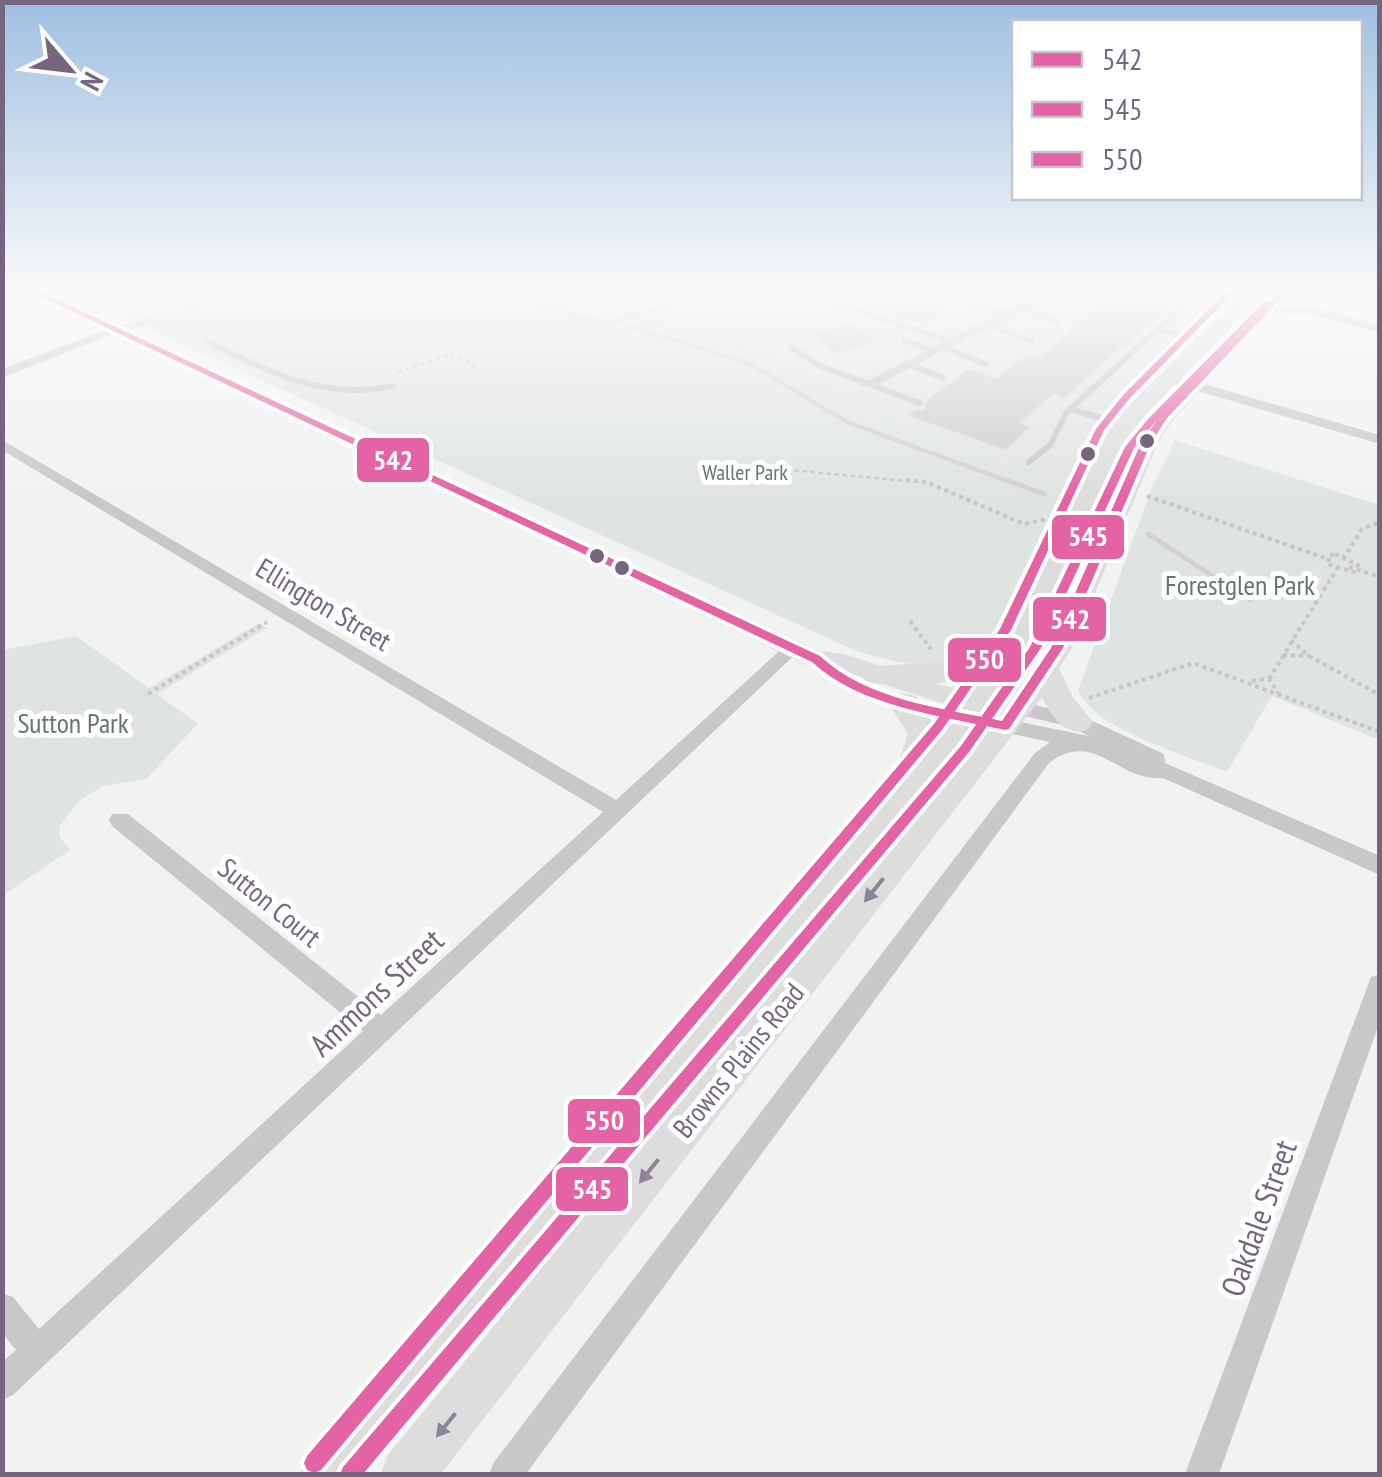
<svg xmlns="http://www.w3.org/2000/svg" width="1382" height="1477" font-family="'PT Sans Narrow',sans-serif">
  <rect width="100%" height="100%" fill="#f1f3f2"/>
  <path fill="#e2e3e4" d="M581,291h643l-119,120 -35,70 -198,-68 -36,-19 -10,-18z"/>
  <path fill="#dfe4e3" d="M66,291h515l246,85 9,18 36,19 198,68c-17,33 -74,168 -103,178 -38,13 -76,3 -113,-9z
    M1175,440l204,65v235l-107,-44 -45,76c-41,-17 -132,-42 -149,-82l75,-205z
    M259,623l8,5 -110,66 41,30 -52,55 -43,7 -23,14 -21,27 1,10 10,13 -67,45v-245l73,-14 73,52z"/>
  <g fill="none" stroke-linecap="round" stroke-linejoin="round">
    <path stroke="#d2cfd7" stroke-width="4" d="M497,291l81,27 36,3 106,-30
      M614,321l138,44 95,57 166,61"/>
    <path stroke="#d2cfd7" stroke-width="5" d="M1006,480l38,14
      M1148,534l102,66"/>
  </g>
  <path fill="#cececf" stroke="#e1e2e2" stroke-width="2.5" d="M820,291h102l-4,6 31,9 -27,19z
    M1117,291h60l-18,16 10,2 -44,41 -5,-1 -55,50 -12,-4 -31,28 10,4 -26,24 -100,-35 9,-7h9l2,-9 42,-32 29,9 30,-24 12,3z
    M852,323l26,19 -44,13 -25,-22z"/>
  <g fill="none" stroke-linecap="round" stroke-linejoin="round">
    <path stroke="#c6c5c7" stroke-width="2.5" stroke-dasharray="4 4" stroke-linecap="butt" d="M584,300l22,-9
      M188,310l33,-19
      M398,372l54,-18 20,9 3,7
      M779,469l149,14"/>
    <path stroke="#c6c5c7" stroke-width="4" stroke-dasharray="4 4" stroke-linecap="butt" d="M906,480l20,2 98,42 27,-6
      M1147,496l184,64
      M1335,554l23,11 -4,7 -27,-8 2,-9z
      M1343,559l19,-30 18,-7
      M1349,567l31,10
      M910,621l21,28
      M1291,640l18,16 71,39
      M1283,655l26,1
      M1269,679l69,-112
      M1252,681l17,-2 9,14
      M148,694l119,-72
      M1089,698l104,-35 187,69"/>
    <path stroke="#c8c7c9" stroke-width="6" d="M929,291l80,24
      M1052,292l36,10
      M986,294l4,-3
      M815,297l138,45
      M1022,308l37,15
      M989,325l43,16
      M1157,329l47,12
      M117,330l36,-10
      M904,340l30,12
      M209,342c59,30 117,59 184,44
      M791,347l27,18 102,38
      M944,347l41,17
      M908,364l35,14
      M1070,409l55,16
      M1029,462l21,-17 16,-32 133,-122"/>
    <path fill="#c8c7c9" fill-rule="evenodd" d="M1044,291h15l-188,97 -12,-3z
      M1266,306h42l72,19v8l-72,-19 -46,-1 -2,-3z
      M113,327l10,3 -121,48v-9z
      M1163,375h10l207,60v9l-217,-63z
      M2,440l614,360 171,-156 6,-2 9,6 -789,747 -11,5v-38l14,-12 -14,-17v-40l11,4 26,32 324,-298 -251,-205 -3,-6 3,-6h16l253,201 222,-203 -601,-362z
      M1019,701l65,16 80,37 1,9 215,93v19l-217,-97c-46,4 -68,-50 -114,-15l-523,711h-37l5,-12 541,-709 15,-11 -52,-11 -3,-5 3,-5 7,-2 84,17 -18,-9 -59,-14 -3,-5z
      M1380,974v47l-161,453h-34l183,-489 3,-8z"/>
    <path fill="#ddddde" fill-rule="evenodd" d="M25,291h21l774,360 24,3 96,31 79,14 9,3 4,6 -4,6 -9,3 -81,-15 -105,-34 -26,-3z"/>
    <path fill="#ddddde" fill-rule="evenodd" d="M1245,291h20l-118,122 -21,26 -91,200 -72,107 -601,728h-62l8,-19 589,-675 -3,-5 14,-41 -19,-30 5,-8 11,-3 11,3 23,36 43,-61c-36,14 -80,20 -117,10l-4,-7 4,-7 83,-6 59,-26 100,-202 24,-30z
      M1273,291h20l-120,129 -15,23 -86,205 -13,20 13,28 21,26 -5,8c-23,7 -36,-13 -46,-33l-601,777h-61l8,-19 620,-755 34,-52 92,-205 22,-32z"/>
    <defs>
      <path id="bus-1" d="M29,291h10l781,365c47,44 121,52 182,65l49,-73 90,-205 20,-29 119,-123h8l-121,127 -16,25 -88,205 -54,81 -4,1c-62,-14 -145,-23 -193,-68z"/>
      <path id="bus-2" d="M1265,301l7,2 -117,119 -21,26 -93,200 -72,104 -606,722h-23l3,-7 618,-721 69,-99 95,-200 24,-29z"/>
      <path id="bus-3" d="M1227,291h8l-105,107 -26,32 -93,200 -69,100 -621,740 -7,3 -7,-3 -3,-7 3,-7 627,-732 66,-95 96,-200 28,-35z"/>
    </defs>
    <use href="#bus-1" stroke="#fff" stroke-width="8"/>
    <use href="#bus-2" stroke="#fff" stroke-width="8"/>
    <use href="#bus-3" stroke="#fff" stroke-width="8"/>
    <use href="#bus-1" fill="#e463a4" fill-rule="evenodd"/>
    <use href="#bus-2" fill="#e463a4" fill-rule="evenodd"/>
    <use href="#bus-3" fill="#e463a4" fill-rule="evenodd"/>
  </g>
  <defs><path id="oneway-solid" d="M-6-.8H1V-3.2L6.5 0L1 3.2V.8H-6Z" transform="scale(2.5)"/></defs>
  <g fill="#8e8497">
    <use href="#oneway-solid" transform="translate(874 890) rotate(129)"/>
    <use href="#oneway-solid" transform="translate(649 1171) rotate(129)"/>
    <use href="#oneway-solid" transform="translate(446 1425) rotate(129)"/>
  </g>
  <linearGradient id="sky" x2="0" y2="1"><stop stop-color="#9fbfe1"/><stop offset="0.58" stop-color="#f9faf9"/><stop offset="1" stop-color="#f9faf9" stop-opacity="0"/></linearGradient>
  <rect width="1382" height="498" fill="url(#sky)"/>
  <g fill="#74667f" stroke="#fff" stroke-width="4">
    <circle cx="1147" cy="441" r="9"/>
    <circle cx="1088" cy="454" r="9"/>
    <circle cx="597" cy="556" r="9"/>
    <circle cx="622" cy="568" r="9"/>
  </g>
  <g text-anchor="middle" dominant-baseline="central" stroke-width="10" stroke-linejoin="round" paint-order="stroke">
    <g font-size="22" fill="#647675" stroke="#fff">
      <text x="745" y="472">Waller Park</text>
    </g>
    <g font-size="28" fill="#647675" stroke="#fff">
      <text x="1240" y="584">Forestglen Park</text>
      <text x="73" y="722">Sutton Park</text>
    </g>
    <g font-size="28" fill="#74667f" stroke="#fff">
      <text transform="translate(324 604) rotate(31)">Ellington Street</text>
      <text transform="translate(270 902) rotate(39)">Sutton Court</text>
      <text transform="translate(738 1060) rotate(-51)">Browns Plains Road</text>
    </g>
    <g font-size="32" fill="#74667f" stroke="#fff">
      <text transform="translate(376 992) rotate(-43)">Ammons Street</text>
      <text transform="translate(1258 1218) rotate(-70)">Oakdale Street</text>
    </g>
  </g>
  <g stroke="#fff" stroke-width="4">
    <rect x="355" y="436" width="76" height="48" rx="10" fill="#e463a4"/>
    <rect x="1050" y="513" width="76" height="48" rx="10" fill="#e463a4"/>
    <rect x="1031" y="595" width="77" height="48" rx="10" fill="#e463a4"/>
    <rect x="946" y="636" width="77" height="48" rx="10" fill="#e463a4"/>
    <rect x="566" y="1097" width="76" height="48" rx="10" fill="#e463a4"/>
    <rect x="554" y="1165" width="76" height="48" rx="10" fill="#e463a4"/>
  </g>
  <g font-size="28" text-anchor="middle" font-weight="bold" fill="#fff">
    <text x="393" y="470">542</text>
    <text x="1088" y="546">545</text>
    <text x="1070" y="629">542</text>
    <text x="984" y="669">550</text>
    <text x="604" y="1130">550</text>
    <text x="592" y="1199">545</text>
  </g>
  <rect width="1382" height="1477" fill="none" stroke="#74667f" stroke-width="10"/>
  <rect x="1012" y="20" width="350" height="180" fill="#ffffff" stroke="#c7c2cc" stroke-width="2.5"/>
  <rect x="1032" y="52" width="50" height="15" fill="#e463a4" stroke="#c7c2cc" stroke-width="2.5"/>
  <text x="1102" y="70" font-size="30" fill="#74667f">542</text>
  <rect x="1032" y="102" width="50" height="15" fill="#e463a4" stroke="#c7c2cc" stroke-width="2.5"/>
  <text x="1102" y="120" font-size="30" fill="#74667f">545</text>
  <rect x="1032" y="152" width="50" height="15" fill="#e463a4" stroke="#c7c2cc" stroke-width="2.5"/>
  <text x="1102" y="170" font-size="30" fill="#74667f">550</text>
  <g transform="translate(70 70) rotate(118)" stroke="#ffffff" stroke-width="8" paint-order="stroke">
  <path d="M0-8L18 38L0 25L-18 38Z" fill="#74667f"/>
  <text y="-15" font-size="28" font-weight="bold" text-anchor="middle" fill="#74667f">N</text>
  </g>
</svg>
